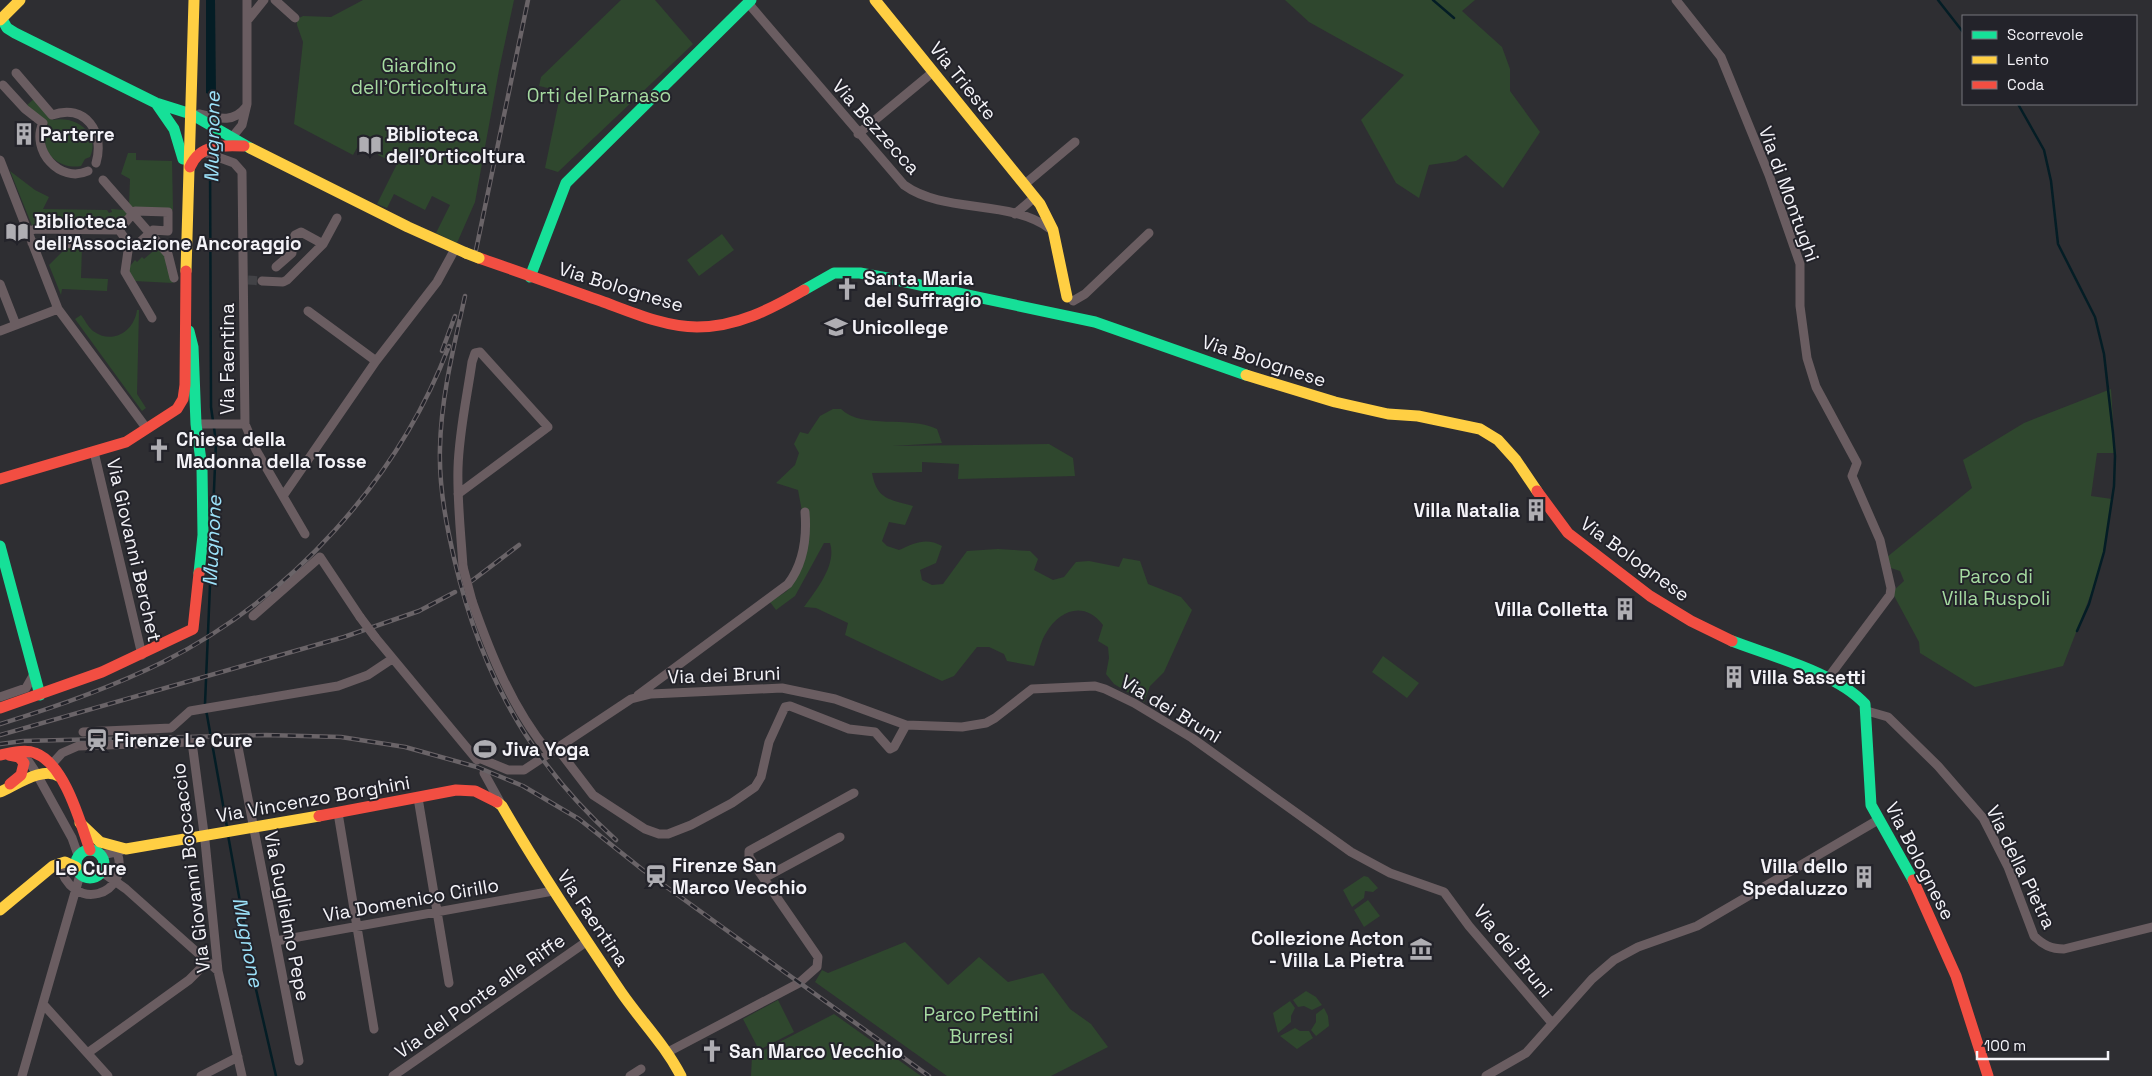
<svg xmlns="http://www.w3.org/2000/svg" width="2152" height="1076" font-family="'Space Grotesk',sans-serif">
  <rect width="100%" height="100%" fill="#2e2e32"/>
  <path fill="#2f472e" d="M363,0h151l-15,70 -24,132 -18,41 -21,-10 14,-28 -18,-9 -7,14 -31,-16 -7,14 -10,-4 20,-40 -19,-9 5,-10 -5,-5 -14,-5 -11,20 -59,-31 9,-82 -6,-17v-6l6,-3 28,1z
    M621,0h34l38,44 -135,128 -13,-4 16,-77 -22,-5 2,-9z
    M1285,0h190l-13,11 40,36 8,22v22l30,41 -37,56 -37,-33 -10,6 -27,4 -10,33 -23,-15 -35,-63 43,-45 -95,-53z
    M35,98l18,22c22,-5 48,13 37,37l-5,2 -4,7c-15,3 -35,-6 -36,-25 0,-5 2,-11 3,-16l-21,-20z
    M128,153h8v7l36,1 1,49 -40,-1 -4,-3 1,-27 -9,-5z
    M10,171l25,19 14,7 -6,12 64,1 2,3 3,-1 -1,-3 13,1 5,5 -17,14 -79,-1z
    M722,234l12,16 -35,26 -12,-16z
    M62,246h20l-1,32 27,1 -1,12 -45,-2 -1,6 -12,-30 16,-16z
    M158,247l8,8v11l7,17 -39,-2 -8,-10 9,-11 2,2 5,-5 2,2z
    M137,310h2l-2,84 9,14 -4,3 -67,-92 6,-4c4,5 7,12 12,16 19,14 41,1 44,-21z
    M2111,389l4,64h-18l-6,43 21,3 -9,55 -11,37 -29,75 -88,21 -55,-34 -1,-11 -27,-50 12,-11 -4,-10 -9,-3 -4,-11 85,-69 -9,-28 61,-37z
    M833,409h8c21,21 68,6 96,20l5,14 -50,3 157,-2 24,14 2,18 -117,3 1,-15 -37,-2v10l-50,1c5,27 17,26 41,33l-8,19 -16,-3 -7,19 5,5 12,4c16,-7 27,-13 43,-4l-6,17 -16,7 2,10 10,5 11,-1 24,-33 31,-2 32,2 8,8 -4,11 19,10 11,-3 12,-15 13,-1 30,6 4,-9 17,3 8,23 33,13 11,13 -28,62 -14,14 -6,16 -30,-18 -8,-10 3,-16 -1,-11 -10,-6 5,-16c-18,-24 -43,-16 -57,8 -6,9 -8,23 -12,33l-27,-5 -3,-7 -15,-7h-12l-23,29 -12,5 -97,-46 3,-12 -32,-15 -12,-1c12,-17 33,-42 26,-64h-6l-29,53 -19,14 -6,-8 17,-11 8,-13 13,-35 -10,-53 -22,-7 19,-18 4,-12 -5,-9 6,-12 8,2 12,-18z
    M1383,656l36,27 -12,15 -35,-26z
    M1364,876l4,1 10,11 -5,4 -8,-1 -1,7 -12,9 -9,-17z
    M1368,900l12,16 -16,11 -10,-17z
    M905,942l43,43 31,-28 29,25 35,-9 27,36 21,15 17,23 -57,29h-104l-132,-94 7,-12 6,3z
    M1306,991l10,6 6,8 -10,5 -8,-4 -6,1 -5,-7z
    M778,1000l16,32 -35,18 -16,-31z
    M1290,1001l5,7 -4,8v6l-13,11 -5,-20z
    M1324,1008l4,8 1,10 -13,10 -5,-6 5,-8v-8z
    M834,1014l87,62h-170l1,-20z
    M1295,1028l5,3h9l4,7 -16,11 -17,-13z"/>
  <path fill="#041d25" d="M206,0h9l1,97 -10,-4z"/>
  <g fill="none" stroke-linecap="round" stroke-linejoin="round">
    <path stroke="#041d25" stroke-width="2.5" d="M1433,0l21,18
      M1938,0l25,32
      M2018,104l26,46 7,31 7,63 37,73 9,37 9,79 2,23 -1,30 -10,66 -15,52 -12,27
      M211,115l1,-22
      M210,158l1,249 5,35 -11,262 22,123
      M228,835l27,150 21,91"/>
    <path stroke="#424246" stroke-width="9" stroke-dasharray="9 4.5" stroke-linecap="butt" d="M248,280l14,1"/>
    <path stroke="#6a5d61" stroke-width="9" d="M275,0l20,18
      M1676,0l45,57 48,118 31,89v42l7,52 9,29 41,76 -5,13 28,64 11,48 -1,7 -62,83
      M748,3l156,182c40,29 105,14 145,43
      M247,21l17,-21
      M16,73l36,42c34,-12 53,18 44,48
      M3,85l22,24 18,14c-13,27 17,61 45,48
      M199,114c18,4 34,10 47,-7
      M858,134l75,-62
      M229,141l13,-16 5,-21v-104
      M204,152l30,11 8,9 3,252 11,26 49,84
      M0,160l58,149 89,120
      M103,180l65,74 6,24
      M1025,184l50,-42
      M1015,214l20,-17
      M119,230l16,-19 33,1v19l-15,-1 -14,13 -10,1
      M28,231l8,-2 83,1 10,14 -4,28 27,46
      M32,243l50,1
      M276,267l16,-14v-10l3,-8 6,-3 22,12
      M262,281l21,1 4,-2 36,-36 14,-26
      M0,284l16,41
      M1073,301l12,-7 64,-61
      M308,311l68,50
      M0,331l58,-22
      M196,424h49
      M94,452l48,203
      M458,494l90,-67 -68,-75 -5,1 -3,9c-5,35 -13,70 -14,106 -1,33 3,67 5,99
      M283,496l93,-135 61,-79 18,-33
      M472,601c19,54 40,107 77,152
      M253,616l67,-59 40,60
      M375,637l102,123
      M638,695l150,-111c16,-21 19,-47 17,-72
      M0,697l26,-9 8,-14
      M1867,711l21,6 50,49 45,52 25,49 26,69c9,9 17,13 30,13l88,-22
      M83,732l88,-4 19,-17 148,-25 30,-11 24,-16
      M238,747l61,314
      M557,748l36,47 52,34 14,5h9l23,-9 41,-22 23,-16 6,-10 8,-35 16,-35 5,-1 59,23 26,3 15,17 4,-2 12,-22
      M474,756l34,14h16l107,-71 20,-5 131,-6 53,11 71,26 56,2 24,-4 9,-5 37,-29 63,-3 10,3 29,14 58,35 159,114 39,21 54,19 25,34 83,97
      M22,758l7,4 6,9 37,67 6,17
      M52,764l10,-11 16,-7 114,-4 13,99 13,130 24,105
      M484,773l16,29
      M418,798l31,185
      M338,813l36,216
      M101,855l20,-4
      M59,863c12,52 73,33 58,-11
      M102,872l24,17 92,82
      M764,878l76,-41
      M276,941l277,-50
      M43,1004l65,72
      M89,1052l100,-72 18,-18
      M668,1052l131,-69 18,-16 1,-10 -69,-100v-6l105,-58
      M22,1076l58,-201
      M201,1076l37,-19
      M393,1076l193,-134
      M630,1076l11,-7
      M1486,1076l40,-23 66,-74 22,-19 24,-13 59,-21 181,-106"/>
    <path stroke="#16e098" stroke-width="11" d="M2,19l5,9 8,5 141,70 35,11 59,34
      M156,103l18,26 9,30
      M530,277l36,-94 185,-183
      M804,290l30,-17h26l27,5 208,44 151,53
      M189,331l4,16 3,77 6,44 1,67 -4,38
      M0,546l40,149
      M1732,641c39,15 105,32 133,63l6,101 42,75
      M76 864a14 14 0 1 1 28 0a14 14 0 1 1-28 0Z"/>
    <path stroke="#ffcf43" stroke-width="11" d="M875,0l165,204 13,26 14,67
      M0,20l20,-20
      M250,148l158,79 58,26
      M186,271l8,-271
      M1246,375l89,27 53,12 30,2 62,13 18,11 18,20 21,31
      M0,792c16,-7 45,-27 60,-15
      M497,802l5,4c37,64 78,125 119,186 20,29 44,53 60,84
      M80,823l20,19 26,7 193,-33
      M0,910l53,-44 12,-4 11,5"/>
    <path stroke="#f24e42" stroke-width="11" d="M190,167c10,-23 32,-22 54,-21
      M479,258c41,14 82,29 122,43 30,11 64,26 96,26 40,0 74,-18 107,-37
      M0,479l126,-37 51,-33 6,-10 2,-14 1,-114
      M1537,491l31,42 82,63 41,25 41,20
      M0,708l102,-36 91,-43 6,-56
      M0,755c11,-2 25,-6 35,-2 30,11 45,69 55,97
      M9,755l10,2 5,6 -3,12 -11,9
      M319,816l137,-26 19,1 22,11
      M1913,880l43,96 32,100"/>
    <defs>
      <path id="rail" d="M476,250l52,-250
        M465,296c-11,50 -24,101 -25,152 -1,30 3,58 9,87 25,124 72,219 167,305
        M442,351l13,-35
        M469,583l50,-38
        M0,724c56,-17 110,-36 163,-62 128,-64 235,-182 286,-316
        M0,735l344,-98 75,-26 36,-19
        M0,744l23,-3 243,-6 75,2 64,10 72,20 46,19 56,33 64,51 286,206"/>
    </defs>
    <use href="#rail" stroke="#6a6468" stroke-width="4.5"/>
    <use href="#rail" stroke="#23232a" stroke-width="2.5" stroke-dasharray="8" stroke-linecap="butt"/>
    <path stroke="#6a5d61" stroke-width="9" d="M463,567l9,34
      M360,617l15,20"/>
    <path stroke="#ffcf43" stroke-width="11" d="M466,253l13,5"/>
  </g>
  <defs>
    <symbol id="building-bare" viewBox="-9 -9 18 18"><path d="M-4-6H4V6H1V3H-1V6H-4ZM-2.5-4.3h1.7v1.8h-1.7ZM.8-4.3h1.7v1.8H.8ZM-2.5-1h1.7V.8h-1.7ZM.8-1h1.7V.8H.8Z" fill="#afaeb3" stroke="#23232a" stroke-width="2.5" paint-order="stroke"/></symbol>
    <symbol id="library-bare" viewBox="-9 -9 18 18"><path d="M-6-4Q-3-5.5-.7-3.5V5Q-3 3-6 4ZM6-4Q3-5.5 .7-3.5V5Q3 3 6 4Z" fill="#afaeb3" stroke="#23232a" stroke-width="2.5" paint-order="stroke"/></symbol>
    <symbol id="church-bare" viewBox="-9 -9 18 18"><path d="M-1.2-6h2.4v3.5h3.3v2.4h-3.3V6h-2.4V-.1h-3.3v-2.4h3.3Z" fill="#afaeb3" stroke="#23232a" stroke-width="2.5" paint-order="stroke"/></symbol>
    <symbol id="university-bare" viewBox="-9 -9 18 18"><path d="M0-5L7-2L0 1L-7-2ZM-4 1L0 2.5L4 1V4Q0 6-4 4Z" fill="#afaeb3" stroke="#23232a" stroke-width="2.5" paint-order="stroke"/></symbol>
    <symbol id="station-bare" viewBox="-9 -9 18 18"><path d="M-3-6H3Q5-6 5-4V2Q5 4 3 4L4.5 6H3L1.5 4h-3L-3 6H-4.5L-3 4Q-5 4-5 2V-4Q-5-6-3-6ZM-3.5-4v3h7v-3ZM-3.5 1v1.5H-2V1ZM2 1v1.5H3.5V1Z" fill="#afaeb3" stroke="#23232a" stroke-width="2.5" paint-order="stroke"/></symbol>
    <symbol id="stadium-bare" viewBox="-9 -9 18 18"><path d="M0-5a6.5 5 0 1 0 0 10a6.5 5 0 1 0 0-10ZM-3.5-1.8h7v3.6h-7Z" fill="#afaeb3" stroke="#23232a" stroke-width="2.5" paint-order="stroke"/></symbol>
    <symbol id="museum-bare" viewBox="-9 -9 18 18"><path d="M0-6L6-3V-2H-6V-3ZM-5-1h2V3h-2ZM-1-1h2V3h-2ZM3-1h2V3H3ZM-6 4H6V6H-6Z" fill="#afaeb3" stroke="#23232a" stroke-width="2.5" paint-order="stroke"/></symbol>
  </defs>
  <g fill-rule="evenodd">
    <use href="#building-bare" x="8" y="118" width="32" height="32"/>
    <use href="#library-bare" x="354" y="129" width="32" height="32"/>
    <use href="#library-bare" x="1" y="216" width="32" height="32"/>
    <use href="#church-bare" x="831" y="273" width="32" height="32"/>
    <use href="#university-bare" x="820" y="311" width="32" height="32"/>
    <use href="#church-bare" x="143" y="434" width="32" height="32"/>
    <use href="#building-bare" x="1520" y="494" width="32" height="32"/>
    <use href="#building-bare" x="1609" y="593" width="32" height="32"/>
    <use href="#building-bare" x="1718" y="661" width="32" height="32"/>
    <use href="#station-bare" x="81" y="724" width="32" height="32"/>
    <use href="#stadium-bare" x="469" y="733" width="32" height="32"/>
    <use href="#station-bare" x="640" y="860" width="32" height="32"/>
    <use href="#building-bare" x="1848" y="861" width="32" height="32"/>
    <use href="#museum-bare" x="1405" y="933" width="32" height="32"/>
    <use href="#church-bare" x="696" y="1035" width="32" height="32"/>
  </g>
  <g text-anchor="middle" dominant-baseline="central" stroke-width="4" stroke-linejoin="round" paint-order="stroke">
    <g font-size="19" fill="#a6dba1" stroke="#23232a">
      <text x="419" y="65">Giardino<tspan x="419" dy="22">dell'Orticoltura</tspan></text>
      <text x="599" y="95">Orti del Parnaso</text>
      <text x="1996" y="576">Parco di<tspan x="1996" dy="22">Villa Ruspoli</tspan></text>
      <text x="981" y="1014">Parco Pettini<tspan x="981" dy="22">Burresi</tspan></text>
    </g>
    <g font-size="19" fill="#f4f3f8" stroke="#23232a">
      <text transform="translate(963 81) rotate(51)">Via Trieste</text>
      <text transform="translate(876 127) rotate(48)">Via Bezzecca</text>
      <text transform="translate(1789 194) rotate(70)">Via di Montughi</text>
      <text transform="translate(621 287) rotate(17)">Via Bolognese</text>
      <text transform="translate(227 359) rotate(-90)">Via Faentina</text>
      <text transform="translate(1264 361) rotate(18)">Via Bolognese</text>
      <text transform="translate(134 550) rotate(77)">Via Giovanni Berchet</text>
      <text transform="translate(1635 559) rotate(36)">Via Bolognese</text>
      <text transform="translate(724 675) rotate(-2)">Via dei Bruni</text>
      <text transform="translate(1171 709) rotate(31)">Via dei Bruni</text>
      <text transform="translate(313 799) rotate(-10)">Via Vincenzo Borghini</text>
      <text transform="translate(1920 861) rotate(63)">Via Bolognese</text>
      <text transform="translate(2021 867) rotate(64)">Via della Pietra</text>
      <text transform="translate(191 868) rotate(-97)">Via Giovanni Boccaccio</text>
      <text transform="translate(411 900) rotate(-10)">Via Domenico Cirillo</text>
      <text transform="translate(287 916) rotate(79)">Via Guglielmo Pepe</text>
      <text transform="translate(593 918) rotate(56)">Via Faentina</text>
      <text transform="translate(1513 951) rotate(51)">Via dei Bruni</text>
      <text transform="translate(480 996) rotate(-35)">Via del Ponte alle Riffe</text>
    </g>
    <g font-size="19" font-weight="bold" fill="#f4f3f8" stroke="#23232a" text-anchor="start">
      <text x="40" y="134">Parterre</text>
      <text x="386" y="134">Biblioteca<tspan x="386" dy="22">dell'Orticoltura</tspan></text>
      <text x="34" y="221">Biblioteca<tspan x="34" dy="22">dell'Associazione Ancoraggio</tspan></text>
      <text x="864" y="278">Santa Maria<tspan x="864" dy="22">del Suffragio</tspan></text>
      <text x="852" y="327">Unicollege</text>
      <text x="176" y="439">Chiesa della<tspan x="176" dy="22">Madonna della Tosse</tspan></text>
      <text x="1520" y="510" text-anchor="end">Villa Natalia</text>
      <text x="1608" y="609" text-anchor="end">Villa Colletta</text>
      <text x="1750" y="677">Villa Sassetti</text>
      <text x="114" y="740">Firenze Le Cure</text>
      <text x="502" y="749">Jiva Yoga</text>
      <text x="672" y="865">Firenze San<tspan x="672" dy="22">Marco Vecchio</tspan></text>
      <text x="1848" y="866" text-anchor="end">Villa dello<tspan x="1848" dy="22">Spedaluzzo</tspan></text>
      <text x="1404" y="938" text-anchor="end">Collezione Acton<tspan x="1404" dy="22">- Villa La Pietra</tspan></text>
      <text x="729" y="1051">San Marco Vecchio</text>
    </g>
    <g font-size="20" font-style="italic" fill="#9ce2fa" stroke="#23232a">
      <text transform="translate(212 137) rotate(-89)">Mugnone</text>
      <text transform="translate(212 541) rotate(-87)">Mugnone</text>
      <text transform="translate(248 942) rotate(79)">Mugnone</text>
    </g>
    <g font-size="20" font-weight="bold" fill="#f4f3f8" stroke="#23232a">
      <text x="91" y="868">Le Cure</text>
    </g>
  </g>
  <rect x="1962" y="15" width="175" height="90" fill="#23232a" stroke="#77767c"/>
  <rect x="1972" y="31" width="25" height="8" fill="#16e098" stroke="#77767c"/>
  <text x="2007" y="40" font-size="15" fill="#f4f3f8">Scorrevole</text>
  <rect x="1972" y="56" width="25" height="8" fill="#ffcf43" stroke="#77767c"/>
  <text x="2007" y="65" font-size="15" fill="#f4f3f8">Lento</text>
  <rect x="1972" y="81" width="25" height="8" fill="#f24e42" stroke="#77767c"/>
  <text x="2007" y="90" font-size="15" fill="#f4f3f8">Coda</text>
  <path d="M1977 1051v8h131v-8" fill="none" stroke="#f4f3f8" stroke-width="2.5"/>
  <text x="1984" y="1051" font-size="15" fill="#f4f3f8" stroke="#23232a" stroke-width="4" paint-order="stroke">100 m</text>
</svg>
